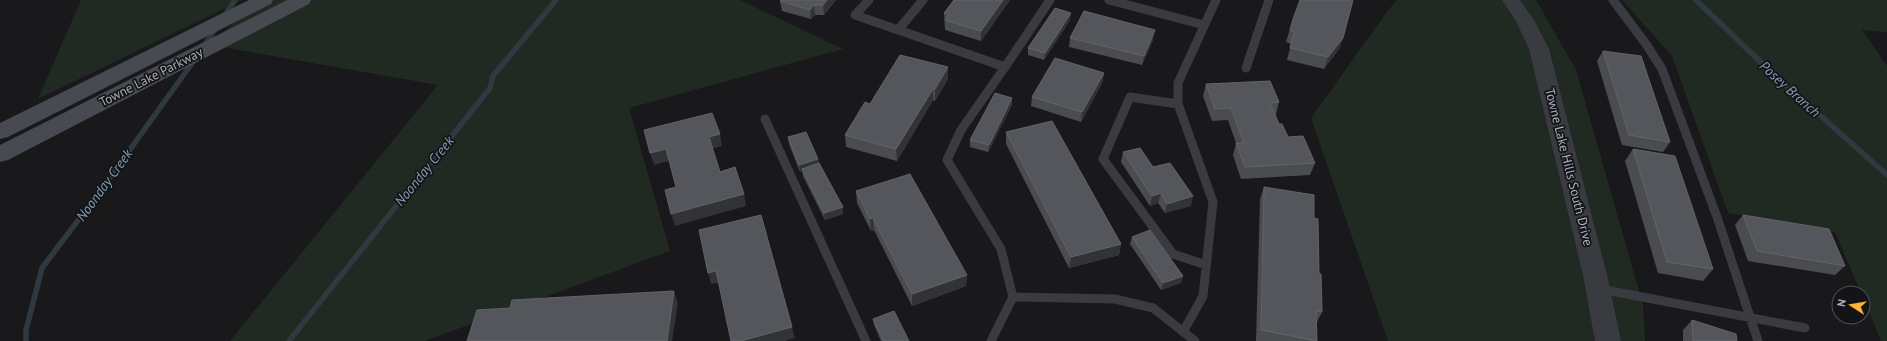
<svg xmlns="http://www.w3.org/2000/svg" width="1887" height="341" font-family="'PT Sans',sans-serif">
  <rect width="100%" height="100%" fill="#19191b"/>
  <path fill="#202a22" d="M81,0h161l-204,99z
    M258,0h482l103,49 -214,59 41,143 -245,90h-195l208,-256 -228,-40z
    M1397,0h139l40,70 67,235 2,36h-257l-77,-223 78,-109z
    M1622,0h265v32l-25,-2 25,36v275h-6l-18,-43v-5h-2l-26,-61 -107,-19 -56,-157z"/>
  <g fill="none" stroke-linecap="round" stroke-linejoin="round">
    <path stroke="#2e3940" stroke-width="5.5" d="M1696,0l72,69 119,106
      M224,16l11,-16
      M204,46l12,-18
      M26,341v-11l16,-62 59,-78 94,-131
      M289,341l201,-253 3,-12 63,-76"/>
    <path stroke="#3a3b41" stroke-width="9" d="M869,0l-14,15 150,52 -44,63 -14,30 54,89 12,48 -22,44
      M1109,0l95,25
      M1613,0l33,44 16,25 55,148 41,124
      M898,30l25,-30
      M1005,67l45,-67
      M1246,68l23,-68
      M1178,104l-48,-7 -27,62 70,95 33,11
      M765,119l101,222
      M1600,289l205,39
      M1013,297l102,2 38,9 42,33
      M1183,332l20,-36 10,-94 -35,-98v-21l38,-83"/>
    <path fill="#3a3b41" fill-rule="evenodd" d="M1502,0h18l14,20 15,29 58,226 14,66h-26l-12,-66 -54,-226 -13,-28z"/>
    <path fill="#484a51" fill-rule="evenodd" d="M249,0h24l-2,4 -263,133 -8,2v-16z
      M287,0h24l-2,4 -301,156 -8,2v-17z"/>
  </g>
  <path fill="#4a4c50" d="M781,0h55l-12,15h-9l-4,4 -29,-8 -2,-10z
    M954,0h56l-29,41 -36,-11 -1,-17z
    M1293,19l50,19 -4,11 -15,20 -37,-9 4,-16 -5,-2z
    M1070,20l-26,40 -16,-5v-7z
    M1070,38l83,2 -11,25 -73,-18z
    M1603,51l67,91 -7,10 -41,-7 -25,-84z
    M948,67v12l-13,22 -2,-1 -36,61 -51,-14 -1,-12 25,-31z
    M1104,73l-2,10 -21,39 -50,-16 1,-9z
    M1206,84l73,18 -3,12h-1l4,10 9,13 27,26 -5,12 -69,4 -8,-24 3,-12 -8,-23 -16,1 -9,-25z
    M1012,105l-24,47 -18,-5v-7z
    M1006,132l115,112 -2,11 -50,13 -63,-124z
    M788,137l30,22 1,4 24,44v7l-18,6 -22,-44 -1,-5 -2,1 -11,-28z
    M1633,149l80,120 -10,12 -45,-8 -33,-112z
    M1123,152l30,15 38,39 -26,7 -7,-10 -8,3 -29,-44z
    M1264,187l50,31 8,94 -6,12 1,17h-61l4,-142z
    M856,191l111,84 -1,11 -54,20 -38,-76 -3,1 -14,-28z
    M1743,215l102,51 -10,9 -87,-14 -13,-36z
    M1132,237l51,39 -2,7 -20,7 -31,-46z
    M873,319l36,22h-28l-7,-16z
    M1692,320l45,21h-54v-11z"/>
  <path fill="#323336" d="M827,0h9l-12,15 -1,-10z
    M1003,0h7l-29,41v-10z
    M814,5l1,10 -4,4 -1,-9z
    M1071,13l-1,7 -26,40 1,-7z
    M1155,30l-2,10 -11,25 2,-9z
    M1343,38l-4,11 -15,20 4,-12z
    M948,67v12l-13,22v-12z
    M1104,73l-2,10 -21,39 1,-10z
    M933,89v11l-36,61 -1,-12z
    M1012,98v7l-24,47 1,-7z
    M720,134l2,12 -11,3 -2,-12z
    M666,149l3,12 -15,4 -4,-12z
    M818,159l1,7 -17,3v2l-2,1 -1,-7z
    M1161,193l-3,10 -8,3 2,-10z
    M744,194l2,12 -71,20 -4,-12z
    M1193,196l-2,10 -26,7 2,-9z
    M843,207v7l-18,6 -1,-7z
    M873,218l1,12 -3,1 -1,-12z
    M1121,244l-2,11 -50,13 2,-11z
    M716,271l3,12 -8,1 -3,-11z
    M967,275l-1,11 -54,20v-12z
    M1183,276l-2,7 -20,7 2,-7z
    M674,291l4,12 -6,38h-5z
    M792,327l3,11 -10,3h-44z"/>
  <path fill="#55565c" stroke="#62646b" d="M781,0h46l-4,5h-9l-4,5 -30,-9z
    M954,0h49l-22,31 -36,-11 4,-5 -5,-2z
    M1300,0h53l-10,38 -15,19 -38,-9 4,-16 -4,-2 3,-11z
    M1055,8l16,5 -26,40 -17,-5z
    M1084,11l71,19 -11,26 -74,-18z
    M1603,51l38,5 29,86 -41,-7z
    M900,55l48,12 -13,22h-2l-37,60 -51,-14 20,-33 5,2z
    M1055,58l49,15 -22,39 -50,-15z
    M1270,81l9,21 -9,1 9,21h3l6,13 15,-1 12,27 -70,4 -9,-24h8l-13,-35 -16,1 -9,-25z
    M995,93l17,5 -23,47 -19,-5z
    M712,113l8,21 -11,3 11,35 15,-5 9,27 -73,20 -6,-24 11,-3 -10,-38 -16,4 -6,-23z
    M1052,121l69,123 -50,13 -65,-125z
    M806,132l12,27 -19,6 -11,-28z
    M1140,148l13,19 17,-4 23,33 -26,8 -6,-11 -9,3 -29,-44z
    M1633,149l42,7 38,113 -46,-7z
    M819,163l24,44 -19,6 -22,-44z
    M910,174l57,101 -55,19 -39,-76 -3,1 -14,-28z
    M1264,187l50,8v23l4,1 1,55h2l1,38 -6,-1 1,30 -56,-11z
    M761,215l31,112 -51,14h-10l-15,-70 -8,2 -9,-43z
    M1743,215l86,14 16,37 -88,-15z
    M1150,230l33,46 -20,7 -31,-46z
    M674,291l-7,50h-200l10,-31 33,-2 2,-8z
    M894,311l15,30h-25l-11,-22z
    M1692,320l44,14 1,7h-44z"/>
  <g text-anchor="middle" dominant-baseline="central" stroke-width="3.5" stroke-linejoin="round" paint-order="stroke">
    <g font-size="13" fill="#abb0bc" stroke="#141416">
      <text transform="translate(151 77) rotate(-27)">Towne Lake Parkway</text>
      <text transform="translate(1569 167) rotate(76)">Towne Lake Hills South Drive</text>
    </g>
    <g font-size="14" font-style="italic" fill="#819fb8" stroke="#141416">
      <text transform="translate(1790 89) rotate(42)">Posey Branch</text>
      <text transform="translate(424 171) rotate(-51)">Noonday Creek</text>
      <text transform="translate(104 185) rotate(-54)">Noonday Creek</text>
    </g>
  </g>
  <g transform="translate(1851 305) rotate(282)"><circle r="19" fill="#141416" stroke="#505258"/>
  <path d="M0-3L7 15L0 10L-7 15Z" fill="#fbb331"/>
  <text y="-6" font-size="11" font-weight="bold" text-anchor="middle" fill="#abb0bc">N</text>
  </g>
</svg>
